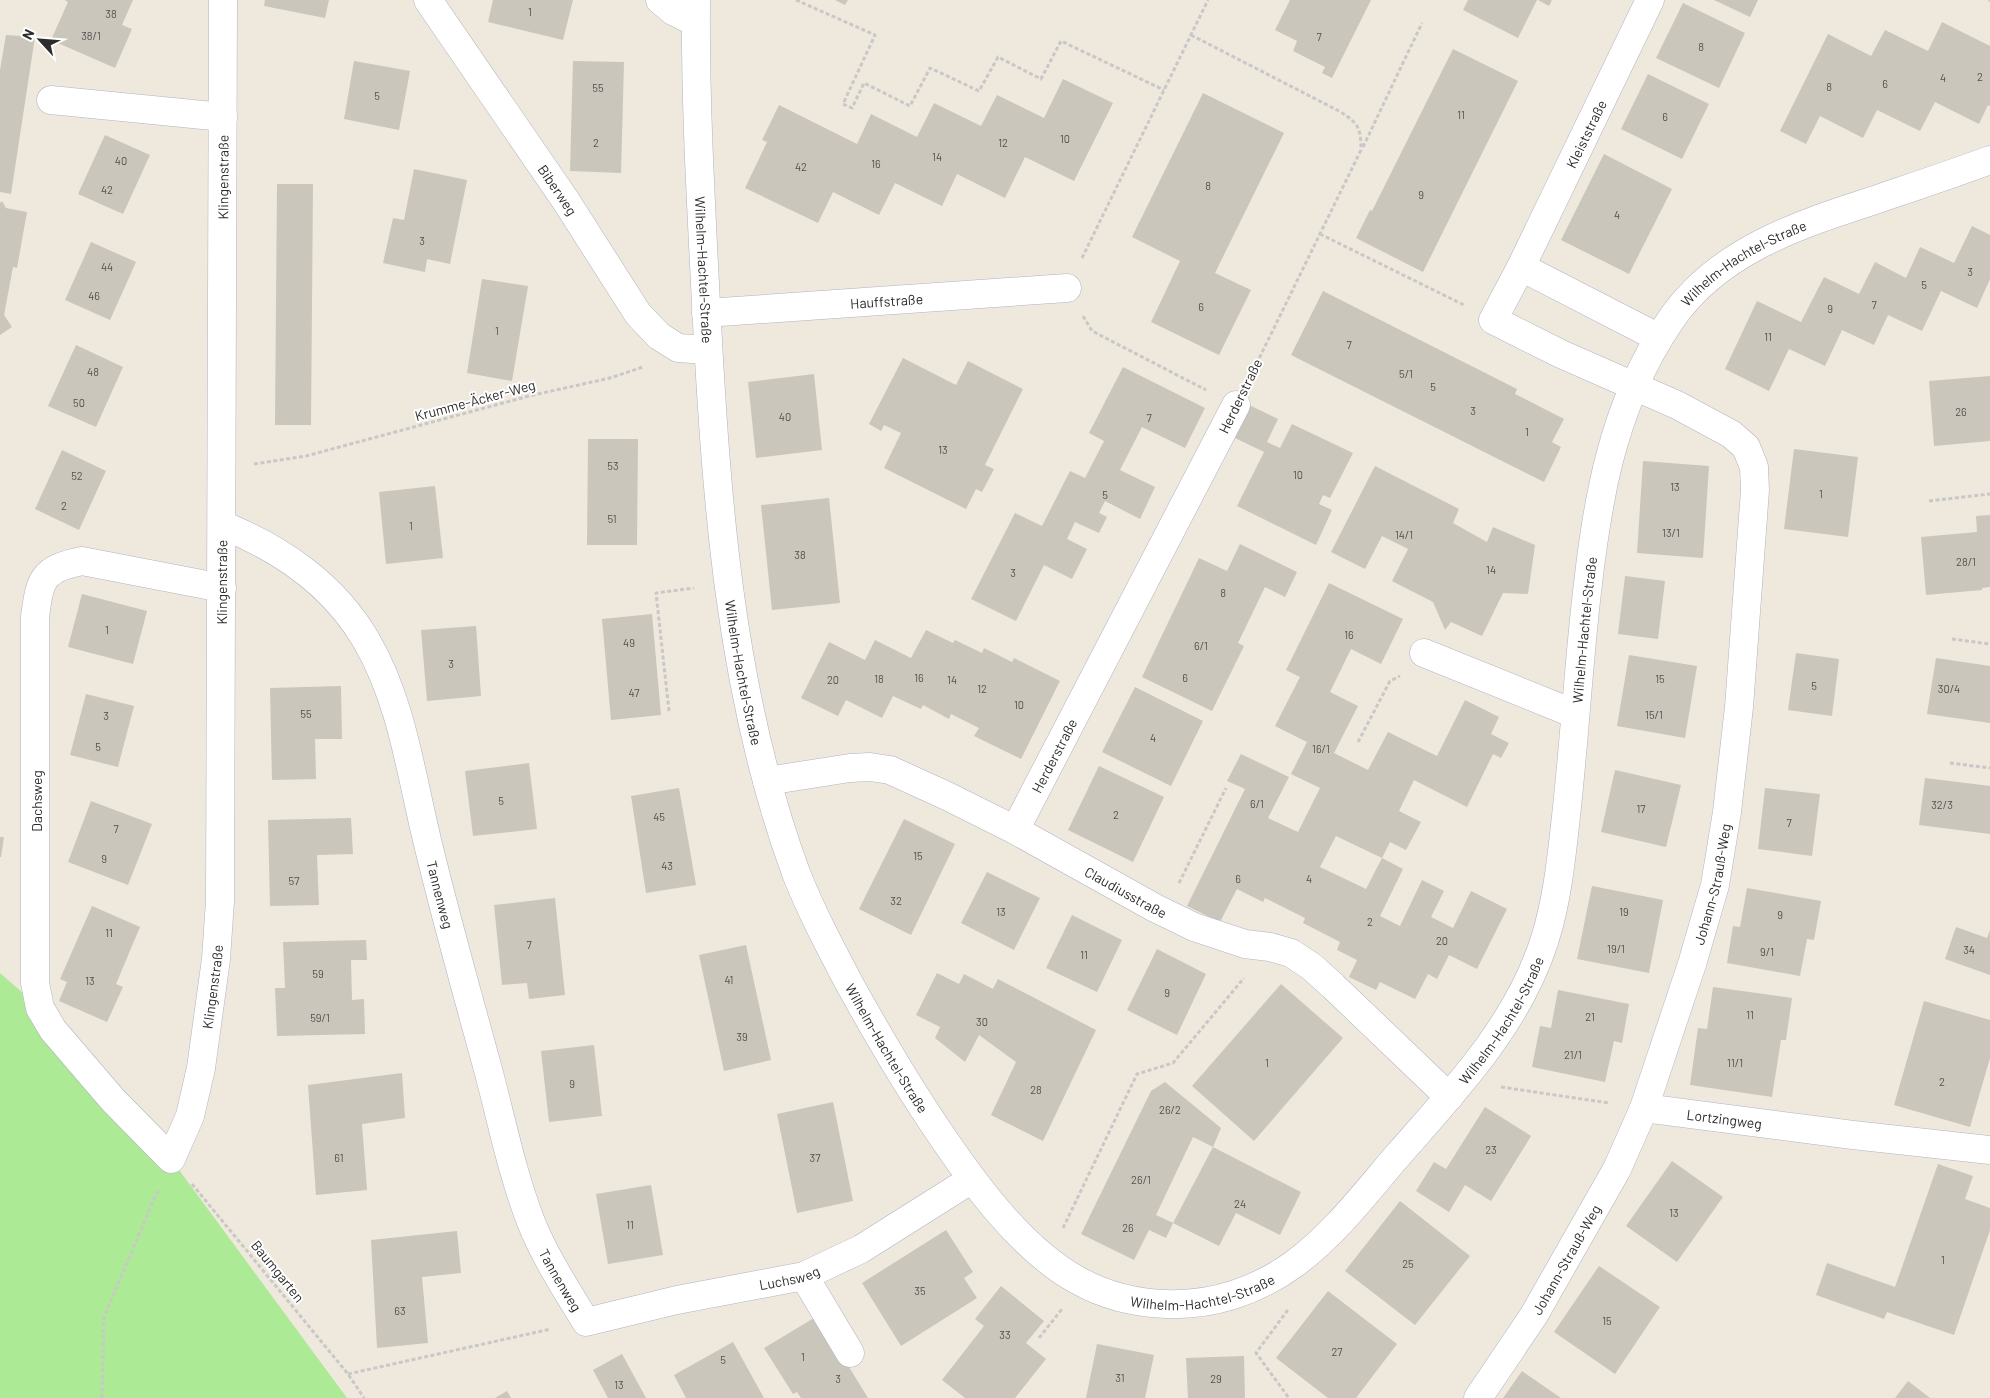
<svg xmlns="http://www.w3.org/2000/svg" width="1990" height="1398" font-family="Barlow,sans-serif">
  <rect width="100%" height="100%" fill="#efe8dd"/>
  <path fill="#adea95" d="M0,973l40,35 131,151 176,239h-347z"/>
  <path fill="#cac6bc" d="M65,0h68l-11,25 10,4 -17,39 -64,-28 17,-38z
    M265,0h64l-4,18 -61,-12z
    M493,0h80l-10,40 -75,-18z
    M835,0h13l-3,5z
    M1290,0h81l-39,78 -10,-5 3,-6 -32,-16 4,-10 -22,-11z
    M1468,0h69l-19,38 -55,-28z
    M1538,0h14l-3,6z
    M1714,0h44l-8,17z
    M1683,3l62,30 -26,55 -63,-30z
    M1942,22l48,24v60l-2,-1 -9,19 -44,-22 -15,29 -43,-21 -14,28 -43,-22 -14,28 -26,-13 48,-97 43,22 14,-26 43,21z
    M6,35l29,2 -24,157 -11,-2v-122z
    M1453,49l65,32 -95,191 -67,-34 14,-28 2,1z
    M354,61l56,10 -11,59 -55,-11z
    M573,61l51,1 -3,111 -51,-2z
    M1648,74l61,30 -27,55 -61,-30z
    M1063,79l50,24 -39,78 -49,-24 -20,41 -48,-24 -15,32 -47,-23 -16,32 -46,-23 -15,31 -73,-35 22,-46 -5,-2 17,-35 78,39 14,-30 46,23 17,-34 47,23 16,-31 47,23z
    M1203,93l81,40 -69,140 36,17 -32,65 -68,-33 29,-61 -48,-24z
    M105,135l45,20 -27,59 -45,-20z
    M1604,154l68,35 -43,85 -68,-34z
    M414,169l53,11 -17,84 -23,-5 -2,13 -42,-9 10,-45 11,2z
    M277,184h36l-2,241h-36z
    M2,201l4,7 21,4 -10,56 -4,-1 -9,48 8,12 -12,8v-132z
    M1972,226l18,9v44l-13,29 -36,-17 -19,40 -34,-16 -14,30 -32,-15 -17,36 -36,-17 -20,42 -44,-22 32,-68 44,21 23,-45 35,17 16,-32 31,16 14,-31 34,16z
    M91,242l45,20 -26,58 -45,-20z
    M482,279l46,7 -16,95 -45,-8z
    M1323,291l194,98 -2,5 49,25 -12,23 9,5 -17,35 -253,-127z
    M76,345l47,22 -27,60 -48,-21z
    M903,358l53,27 12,-24 55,28 -38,76 9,4 -12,23 -6,-3 -10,20 -82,-41 17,-35 -17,-8 -3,6 -12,-7z
    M1123,367l82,41 -20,40 -43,-21 -22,43 35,17 -15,32 -35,-18 -6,12 8,4 -8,16 -24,-11 -8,17 20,10 -15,30 -28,-14 -28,56 -45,-22 44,-86 27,13 28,-55 15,7 19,-37 -15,-8z
    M814,374l8,76 -66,8 -8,-76z
    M1990,376v65l-56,5 -5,-65z
    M1249,405l29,14 -11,23 13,6 12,-24 61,29 -23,45 -7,-3 -4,9 13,6 -16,35 -79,-39 27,-54 -31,-15z
    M588,439h50l-1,106h-50z
    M1794,449l64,8 -10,80 -64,-8z
    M62,450l44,21 -27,59 -44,-21z
    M1643,461l66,5 -6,92 -66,-5z
    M1375,466l84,43 -6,14 34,19 6,-15 42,18 -7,49 -25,-1 -21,43 -31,-14 -6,8 -12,-28 -41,-21 16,-32 -26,-13 -17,33 -34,-17z
    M435,486l8,72 -57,6 -7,-72z
    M829,498l11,105 -68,7 -11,-105z
    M1990,515v72l-8,1v2l-56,5 -5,-58 56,-5 -1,-16z
    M1240,544l57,28 -12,25 -20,-10 -27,56 6,3 -32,65 -70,-34 57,-119 28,13z
    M1625,576l40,5 -7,58 -40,-5z
    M1329,583l74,36 -22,45 -30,-15 -21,43 28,14 -24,47 34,17 20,-38 49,24 28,-56 34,17 -8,17 18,9 -8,15 -8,-4 -26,53 -53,-27 -15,31 22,11 -15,28 -16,-8 -8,16 -46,-22 -16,31 46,22 16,-31 21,11 -23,47 20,10 22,-46 22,11 -13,26 22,11 18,-37 36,18 -30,60 -28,-14 -12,24 -9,-5 -13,25 -35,-17 -4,8 -27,-13 8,-17 -20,-10 3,-8 -37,-19 2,-5 -40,-20 -2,4 -26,-13 -17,33 -33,-16 58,-117 -18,-8 14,-27 48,23 -21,41 30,14 22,-44 -29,-14 16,-32 -32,-16 25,-49 -14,-7z
    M82,594l65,17 -14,53 -65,-17z
    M652,614l9,101 -50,5 -9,-101z
    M476,626l5,70 -54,5 -6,-71z
    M926,630l27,13 2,-3 27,13 2,-5 28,14 2,-4 46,23 -39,78 -47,-23 5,-8 -28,-14 -2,5 -26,-14 -2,4 -28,-13 -11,22 -36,-18 -8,16 -37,-18 28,-56 36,18 10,-20 36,18z
    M1796,653l43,6 -7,57 -44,-6z
    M1629,655l68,11 -12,72 -68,-12z
    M1936,658l54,8v57l-63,-9z
    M341,686l1,53h-27l1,40 -44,1 -2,-92z
    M1135,687l68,34 -32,65 -69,-34z
    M86,694l48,12 -16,61 -48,-12z
    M529,763l8,66 -64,7 -8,-65z
    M1099,766l65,31 -31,65 -65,-32z
    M1615,770l66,15 -15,62 -65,-15z
    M1925,778l65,8v48l-71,-9z
    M679,788l17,97 -50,8 -15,-97z
    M1765,788l55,6 -8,62 -54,-7z
    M91,801l61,23 -24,61 -60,-23z
    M351,818l2,36 -36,1 2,50 -49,1 -2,-86z
    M904,819l51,25 -44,91 -52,-26z
    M0,837h4l-3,20h-1z
    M987,872l53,26 -26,52 -53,-27z
    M1592,886l71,14 -14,73 -72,-14z
    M1747,888l74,13 -7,39 -7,-1 -7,37 -73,-13 6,-37 7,1z
    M555,898l10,97 -36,4 -2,-16 -25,2 -8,-80z
    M92,906l48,21 -24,57 7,3 -16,35 -48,-21 8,-19 -7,-3z
    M1072,915l50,25 -25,52 -51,-24z
    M1956,927l31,11 3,-8v45l-45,-16z
    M366,940l1,20h-16l1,40 12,-1 1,35 -88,2 -2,-48h10l-2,-46z
    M746,945l25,115 -47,11 -25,-116z
    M1157,949l49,25 -29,61 -50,-25z
    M937,973l22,11 5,-10 29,15 5,-10 98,51 -53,111 -52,-26 25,-53 -37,-27 -14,27 -30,-24 5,-11 -24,-12z
    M1281,984l62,54 -89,103 -62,-55z
    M1713,987l79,11 -6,42h-5l-9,57 -82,-12 8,-57 9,1z
    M1558,990l71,14 -7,39 -8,-2 -9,41 -73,-15 8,-41 11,2z
    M1924,1001l66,19v38l-20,69 -76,-22z
    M594,1045l8,71 -53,6 -8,-71z
    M402,1073l3,45 -43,6 5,66 -51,5 -8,-110z
    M1165,1082l56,46 -8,19 -20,-10 -37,78 17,8 -7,15 -17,-8 -15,30 -53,-26 70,-143z
    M833,1102l20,99 -56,12 -20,-99z
    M1485,1107l46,29 -40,65 -26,-16 -16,27 -33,-21 18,-29 12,7z
    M1213,1147l88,45 -21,43 -44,-22 -17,33 -46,-23z
    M1672,1161l51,36 -46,65 -51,-36z
    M1938,1164l35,12 -8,23 25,9v22l-36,105 -67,-23 -3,7 -68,-24 11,-32 68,24z
    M651,1185l12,70 -55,9 -12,-70z
    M1400,1201l70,55 -55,69 -70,-54z
    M946,1230l27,42 -9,6 13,20 -76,48 -39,-63z
    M457,1231l4,42 -39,4 6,66 -51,5 -6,-108z
    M1599,1266l61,41 -45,67 -61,-42z
    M1001,1286l43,35 -18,22 20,16 -31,39h-50l-23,-18 42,-54 -9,-7z
    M1328,1291l69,53 -41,54h-28l-52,-40z
    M814,1318l28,46 4,-2 22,36h-67l-4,-6 -4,2 -29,-46z
    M733,1342l31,56h-78l-12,-23z
    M1097,1344l57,11 -9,43h-59z
    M622,1354l24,44h-38l-15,-28z
    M1244,1356l1,42h-57l-2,-40z
    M1522,1371l39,27h-58z
    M1908,1381l22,17h-35z
    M507,1391l4,7h-16z"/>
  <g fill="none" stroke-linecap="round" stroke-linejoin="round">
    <defs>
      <g id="minor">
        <path id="s1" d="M428,0l138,201 72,113 21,22 19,12 30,2"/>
        <path d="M660,0l13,11 22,11"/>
        <path id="s2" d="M696,0c-1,102 5,203 10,304 10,192 23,387 90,569 15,38 34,74 53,110 27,49 55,97 86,143 36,54 86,124 144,155 27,15 57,22 87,23 46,2 91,-13 128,-40 41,-30 72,-72 105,-110 57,-65 118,-129 145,-212 14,-43 18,-90 23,-135 7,-66 11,-131 18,-197 11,-103 25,-201 85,-289 47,-70 128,-96 205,-121 38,-13 77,-26 115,-40"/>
        <path d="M1650,0l-129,267 138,71"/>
        <path d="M51,100l172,17"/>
        <path id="s3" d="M706,313l361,-25"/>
        <path id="s4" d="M222,525c58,23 112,60 144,115 36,61 45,135 62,204 17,71 37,141 56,211 16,56 26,113 47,167 14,35 35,67 55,100l91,-22 127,-24 57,-27 111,-70"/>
        <path id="s5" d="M222,588l-140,-27c-40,8 -42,18 -47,56v366l5,25 13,22 60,70 58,59 19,-43 11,-48 15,-109 4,-58 3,-901"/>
        <path d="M1424,653l151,61"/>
        <path id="s6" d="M767,781l83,-13 20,-1 20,3 57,26 68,34 140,78 39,19 51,17 25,3 21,6 21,14 21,19 116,111"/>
        <path id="s7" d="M1015,830l221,-425"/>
        <path id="s8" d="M1644,1108l209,27 137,15"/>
        <path d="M804,1276l46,77"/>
        <path id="s9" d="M1478,1398l56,-83 83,-146 27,-61 48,-144 23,-79 12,-73 12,-105 16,-217 -1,-23 -8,-20 -15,-13 -54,-29 -116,-51 -68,-34 28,-53"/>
      </g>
    </defs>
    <use href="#minor" stroke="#b1b3c1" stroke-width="29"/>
    <path stroke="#c8c8c8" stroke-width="3" stroke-dasharray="4 2.5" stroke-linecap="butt" d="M796,0l79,35 -32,69 9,4 12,-25 46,23 20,-38 49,23 19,-34 43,22 20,-38 103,49
      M1989,0l1,1
      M1191,35l148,76c19,12 22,16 22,39l-110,225
      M1363,147l59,-124
      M1320,234l144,71
      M1082,258l126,-258
      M1083,316l9,15 114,59
      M254,464l52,-8 223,-60 81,-18 33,-11
      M1929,501l61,-7
      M1952,639l38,5
      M669,711l-13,-118 38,-5
      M1358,742l32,-61 10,-5
      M1950,763l40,5
      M1179,883l47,-95
      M1501,1087l108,16
      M192,1184l156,190 16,24
      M1063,1228l74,-154 36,-11 71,-85
      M1286,1310l1,1 -31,42 33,45
      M1039,1338l23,-29
      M348,1374l203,-45
      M102,1398l2,-81 54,-127"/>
    <use href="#minor" stroke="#fff" stroke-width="28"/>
  </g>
  <g text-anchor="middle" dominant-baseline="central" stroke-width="4" stroke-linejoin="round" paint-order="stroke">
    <g font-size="11" fill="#545250">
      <text x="530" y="11">1</text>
      <text x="111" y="13">38</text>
      <text x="91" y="35">38/1</text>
      <text x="1319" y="36">7</text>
      <text x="1701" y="46">8</text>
      <text x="1980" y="76">2</text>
      <text x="1943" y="77">4</text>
      <text x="1885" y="83">6</text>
      <text x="1829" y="86">8</text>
      <text x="598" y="87">55</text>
      <text x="377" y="95">5</text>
      <text x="1461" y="114">11</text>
      <text x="1665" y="116">6</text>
      <text x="1065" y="138">10</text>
      <text x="596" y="142">2</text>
      <text x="1003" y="142">12</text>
      <text x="937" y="156">14</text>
      <text x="121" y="160">40</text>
      <text x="876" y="163">16</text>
      <text x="801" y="166">42</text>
      <text x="1208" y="185">8</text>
      <text x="107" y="189">42</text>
      <text x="1421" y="194">9</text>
      <text x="1617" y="214">4</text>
      <text x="422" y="240">3</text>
      <text x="107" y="266">44</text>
      <text x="1970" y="271">3</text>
      <text x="1924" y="284">5</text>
      <text x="94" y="295">46</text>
      <text x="1874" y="304">7</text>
      <text x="1201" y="306">6</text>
      <text x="1830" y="308">9</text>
      <text x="497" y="330">1</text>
      <text x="1768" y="336">11</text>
      <text x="1349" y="344">7</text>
      <text x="93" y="371">48</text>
      <text x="1406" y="373">5/1</text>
      <text x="1433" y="386">5</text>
      <text x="79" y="402">50</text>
      <text x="1473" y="410">3</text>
      <text x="1961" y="411">26</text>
      <text x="785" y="416">40</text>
      <text x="1149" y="417">7</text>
      <text x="1527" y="431">1</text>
      <text x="943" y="449">13</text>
      <text x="613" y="465">53</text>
      <text x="1298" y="474">10</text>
      <text x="77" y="475">52</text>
      <text x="1675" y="486">13</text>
      <text x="1821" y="493">1</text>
      <text x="1105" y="494">5</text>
      <text x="64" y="505">2</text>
      <text x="612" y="518">51</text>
      <text x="411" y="525">1</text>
      <text x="1671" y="532">13/1</text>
      <text x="1404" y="534">14/1</text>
      <text x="800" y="554">38</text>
      <text x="1966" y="561">28/1</text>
      <text x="1491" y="569">14</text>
      <text x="1013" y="572">3</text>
      <text x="1223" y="592">8</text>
      <text x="107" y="629">1</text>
      <text x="1349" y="634">16</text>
      <text x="629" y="642">49</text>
      <text x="1201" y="645">6/1</text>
      <text x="451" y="663">3</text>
      <text x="919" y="677">16</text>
      <text x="1185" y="677">6</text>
      <text x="879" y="678">18</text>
      <text x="1660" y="678">15</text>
      <text x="833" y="679">20</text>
      <text x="952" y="679">14</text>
      <text x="1814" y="685">5</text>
      <text x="982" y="688">12</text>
      <text x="1949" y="688">30/4</text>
      <text x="634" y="692">47</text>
      <text x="1019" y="704">10</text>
      <text x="306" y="713">55</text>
      <text x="1654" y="714">15/1</text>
      <text x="106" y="715">3</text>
      <text x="1153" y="737">4</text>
      <text x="98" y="746">5</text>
      <text x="1321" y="748">16/1</text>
      <text x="501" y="800">5</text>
      <text x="1257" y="803">6/1</text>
      <text x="1942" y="804">32/3</text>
      <text x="1641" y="808">17</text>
      <text x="1116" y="814">2</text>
      <text x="659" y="816">45</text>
      <text x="1789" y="822">7</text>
      <text x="116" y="828">7</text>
      <text x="918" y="855">15</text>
      <text x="104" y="858">9</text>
      <text x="667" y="865">43</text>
      <text x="1238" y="878">6</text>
      <text x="1309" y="878">4</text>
      <text x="294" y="880">57</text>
      <text x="896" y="900">32</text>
      <text x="1001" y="911">13</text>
      <text x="1624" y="911">19</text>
      <text x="1780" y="914">9</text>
      <text x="1370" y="921">2</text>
      <text x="109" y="932">11</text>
      <text x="1442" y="940">20</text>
      <text x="529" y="944">7</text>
      <text x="1616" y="948">19/1</text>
      <text x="1969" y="949">34</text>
      <text x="1767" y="951">9/1</text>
      <text x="1084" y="954">11</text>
      <text x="318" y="973">59</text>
      <text x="729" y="979">41</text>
      <text x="90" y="980">13</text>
      <text x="1167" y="992">9</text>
      <text x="1750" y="1014">11</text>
      <text x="1590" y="1016">21</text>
      <text x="320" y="1017">59/1</text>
      <text x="982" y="1021">30</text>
      <text x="742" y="1036">39</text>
      <text x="1573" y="1054">21/1</text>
      <text x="1267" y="1062">1</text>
      <text x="1735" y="1062">11/1</text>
      <text x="1942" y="1081">2</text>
      <text x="572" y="1083">9</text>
      <text x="1036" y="1089">28</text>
      <text x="1170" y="1109">26/2</text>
      <text x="1491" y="1149">23</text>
      <text x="339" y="1157">61</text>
      <text x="815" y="1157">37</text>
      <text x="1141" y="1179">26/1</text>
      <text x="1240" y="1203">24</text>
      <text x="1674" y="1212">13</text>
      <text x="630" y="1224">11</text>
      <text x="1128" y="1227">26</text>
      <text x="1943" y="1259">1</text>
      <text x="1408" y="1263">25</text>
      <text x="920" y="1290">35</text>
      <text x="400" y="1310">63</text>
      <text x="1607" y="1320">15</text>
      <text x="1005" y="1334">33</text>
      <text x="1337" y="1351">27</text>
      <text x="803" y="1356">1</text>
      <text x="723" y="1359">5</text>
      <text x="1120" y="1377">31</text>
      <text x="838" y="1378">3</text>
      <text x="1216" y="1378">29</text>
      <text x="619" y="1384">13</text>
    </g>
    <g font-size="14" fill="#2c2c2c" stroke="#fff">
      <text transform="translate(1586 134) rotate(-64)">Kleiststraße</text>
      <text stroke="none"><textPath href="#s5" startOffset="1805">Klingenstraße</textPath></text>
      <text stroke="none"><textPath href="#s1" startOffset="230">Biberweg</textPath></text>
      <text stroke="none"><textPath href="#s2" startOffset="2759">Wilhelm-Hachtel-Straße</textPath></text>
      <text stroke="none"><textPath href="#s2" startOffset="270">Wilhelm-Hachtel-Straße</textPath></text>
      <text stroke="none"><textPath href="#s3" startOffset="181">Hauffstraße</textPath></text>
      <text transform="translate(1240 396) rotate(-64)">Herderstraße</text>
      <text transform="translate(475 400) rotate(-15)">Krumme-Äcker-Weg</text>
      <text stroke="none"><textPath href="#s5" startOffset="1400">Klingenstraße</textPath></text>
      <text stroke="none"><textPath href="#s2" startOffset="2339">Wilhelm-Hachtel-Straße</textPath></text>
      <text stroke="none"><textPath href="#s2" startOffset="675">Wilhelm-Hachtel-Straße</textPath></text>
      <text stroke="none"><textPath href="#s7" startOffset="84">Herderstraße</textPath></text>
      <text transform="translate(36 801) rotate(-90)">Dachsweg</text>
      <text stroke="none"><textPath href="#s9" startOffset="569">Johann-Strauß-Weg</textPath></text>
      <text stroke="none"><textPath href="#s6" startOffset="390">Claudiusstraße</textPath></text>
      <text stroke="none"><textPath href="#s4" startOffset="454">Tannenweg</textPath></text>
      <text stroke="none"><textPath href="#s5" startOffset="995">Klingenstraße</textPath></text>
      <text stroke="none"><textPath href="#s2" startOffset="1934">Wilhelm-Hachtel-Straße</textPath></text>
      <text stroke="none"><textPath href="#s2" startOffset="1080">Wilhelm-Hachtel-Straße</textPath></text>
      <text stroke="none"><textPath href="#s8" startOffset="81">Lortzingweg</textPath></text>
      <text stroke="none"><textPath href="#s9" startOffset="164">Johann-Strauß-Weg</textPath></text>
      <text transform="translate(278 1271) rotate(51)">Baumgarten</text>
      <text stroke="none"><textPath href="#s4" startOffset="1116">Luchsweg</textPath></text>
      <text stroke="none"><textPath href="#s4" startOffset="859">Tannenweg</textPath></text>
      <text stroke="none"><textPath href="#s2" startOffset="1514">Wilhelm-Hachtel-Straße</textPath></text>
    </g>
  </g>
  <g transform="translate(40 40) rotate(296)" stroke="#ffffff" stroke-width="4" paint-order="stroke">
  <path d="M0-4L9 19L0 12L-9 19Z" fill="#2c2c2c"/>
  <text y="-8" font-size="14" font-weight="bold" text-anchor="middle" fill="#2c2c2c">N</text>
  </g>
</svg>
